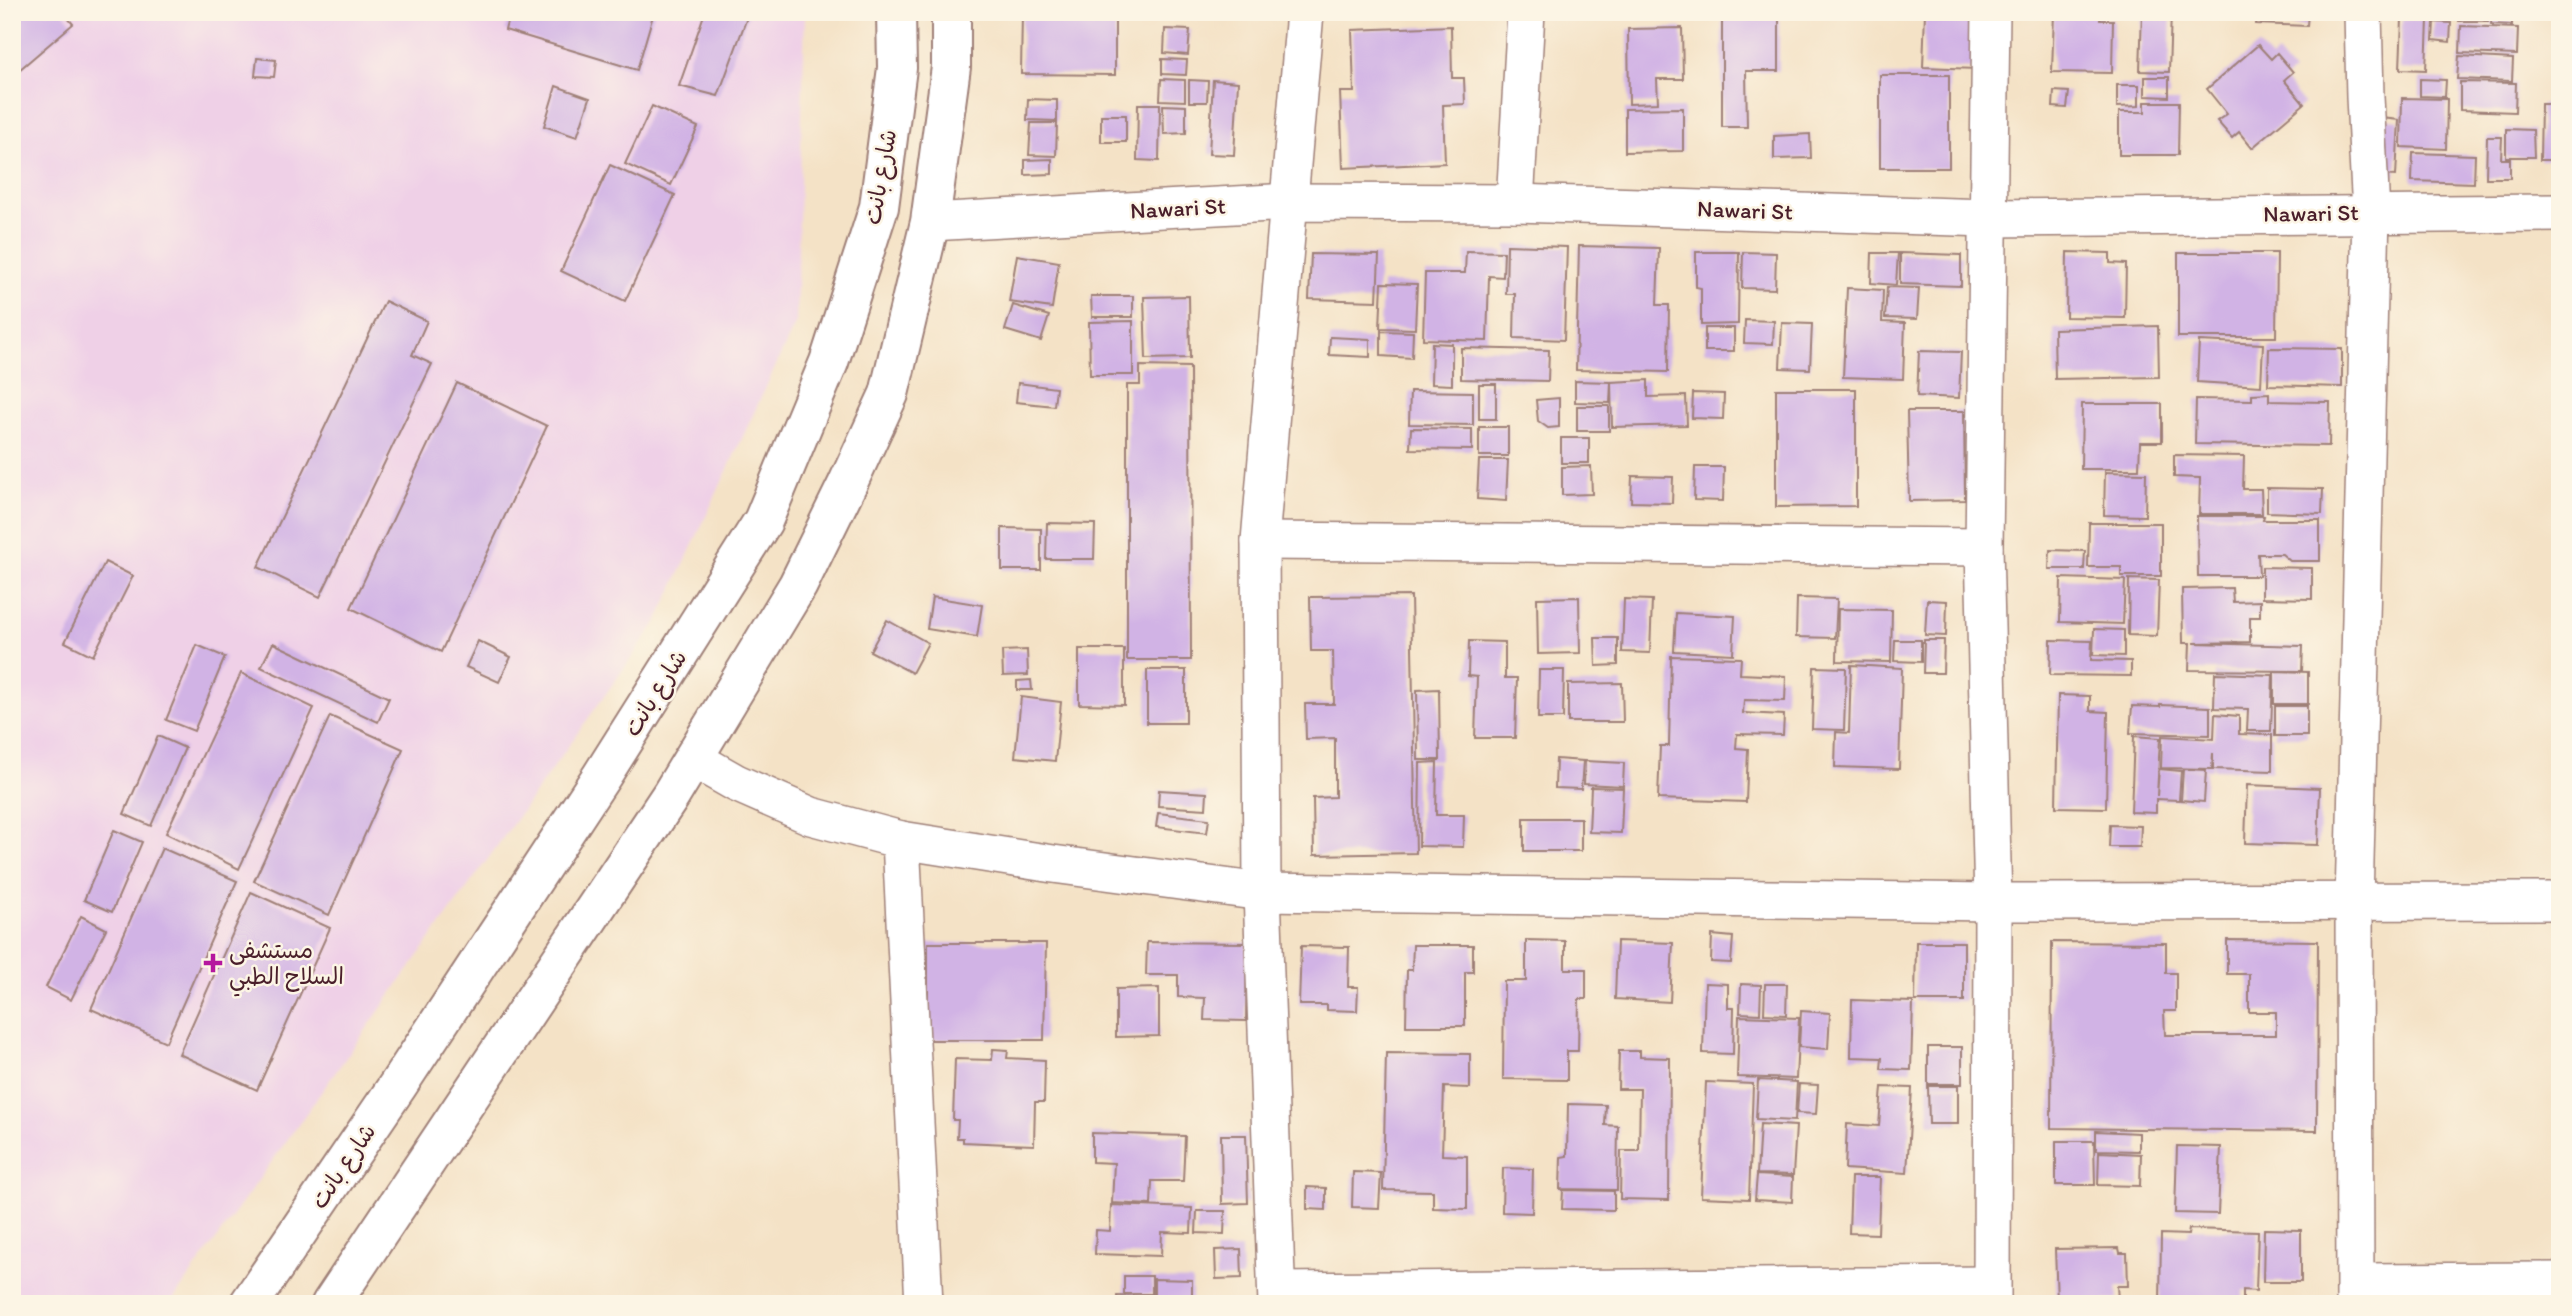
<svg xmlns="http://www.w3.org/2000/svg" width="2572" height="1316" viewBox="0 0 2572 1316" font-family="Itim,'Playpen Sans Arabic',sans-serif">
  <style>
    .built { fill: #efd0e7 }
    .building { fill: #d1b3e5 }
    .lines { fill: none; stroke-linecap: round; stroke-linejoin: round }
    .street-casing { stroke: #9f8078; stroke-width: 40 }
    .secondary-casing { stroke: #9f8078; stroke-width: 42 }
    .street { stroke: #fff; stroke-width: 37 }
    .secondary { stroke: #fff; stroke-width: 38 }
    .poi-dot { fill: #b5179e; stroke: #fcf5e5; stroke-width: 2.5 }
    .labels { text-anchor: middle; stroke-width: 5; stroke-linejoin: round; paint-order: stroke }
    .street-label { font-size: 23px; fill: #4a1f2b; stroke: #fcf5e5 }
    .poi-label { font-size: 23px; fill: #4a1f2b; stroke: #fcf5e5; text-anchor: start }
  </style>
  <rect width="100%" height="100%" fill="#fcf5e5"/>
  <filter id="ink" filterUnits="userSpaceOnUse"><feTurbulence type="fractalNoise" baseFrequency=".0143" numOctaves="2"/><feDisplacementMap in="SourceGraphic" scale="14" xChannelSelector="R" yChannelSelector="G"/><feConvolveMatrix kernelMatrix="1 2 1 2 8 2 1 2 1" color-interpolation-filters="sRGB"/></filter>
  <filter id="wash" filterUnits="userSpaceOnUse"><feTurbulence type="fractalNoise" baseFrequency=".00686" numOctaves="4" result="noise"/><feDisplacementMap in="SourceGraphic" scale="28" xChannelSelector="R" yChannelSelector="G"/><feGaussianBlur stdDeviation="1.57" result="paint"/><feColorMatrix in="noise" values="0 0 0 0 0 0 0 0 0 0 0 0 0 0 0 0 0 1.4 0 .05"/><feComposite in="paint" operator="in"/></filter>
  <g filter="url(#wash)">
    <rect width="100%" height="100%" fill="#f4e2c6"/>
    <!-- built -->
    <path class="built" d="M12 12H805L796 322 657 622 170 1304H12Z"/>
    <g id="blocks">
      <!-- building -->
      <g class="building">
        <path d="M12 12H63L73 24 12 76Z"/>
        <path d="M510 12H654L637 70 505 30Z"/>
        <path d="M705 12H749L718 96 679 86Z"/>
        <path d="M1022 12H1115V75L1021 74Z"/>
        <path d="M1722 12H1779V71H1746L1747 127H1722Z"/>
        <path d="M1925 12H1979L1977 69 1923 67Z"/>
        <path d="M2054 12H2101L2100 20H2113L2112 73 2052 72Z"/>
        <path d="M2142 12H2171L2169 72 2140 71Z"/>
        <path d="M2257 12H2308L2307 26 2256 24Z"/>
        <rect x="2459" y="12" width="29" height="9"/>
        <path d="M2492 12H2533V18L2512 16V25L2491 24Z"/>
        <path d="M2402 19 2428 20 2426 70 2400 69Z"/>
        <path d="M2434 22 2451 23 2450 42 2433 40Z"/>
        <path d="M1451 26 1452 78H1464L1465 104 1443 105 1445 163 1343 168 1340 92H1354L1352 30Z"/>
        <path d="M2461 26 2518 28 2517 55 2460 53Z"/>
        <path d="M1682 28 1683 79H1657L1658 103 1629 104 1628 29Z"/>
        <path d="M1165 29 1190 30 1188 55 1164 53Z"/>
        <path d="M2258 45 2271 59 2277 53 2293 72 2284 80 2304 104 2252 148 2239 132 2232 138 2217 121 2227 114 2207 89Z"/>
        <path d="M2459 56 2513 59 2512 81 2457 79Z"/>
        <path d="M257 58 276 60 274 77 255 76Z"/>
        <path d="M1162 59 1187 60 1186 75 1162 74Z"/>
        <rect x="1880" y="75" width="69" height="93"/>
        <path d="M2145 77H2169V97L2145 96Z"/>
        <path d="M1161 79 1185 80V101L1160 100Z"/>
        <path d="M2420 79 2446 80 2445 97 2420 96Z"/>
        <path d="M1189 80 1208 81 1207 102H1189Z"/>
        <path d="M1213 80 1238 82 1234 155 1209 154Z"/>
        <path d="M2460 82 2516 83 2515 112 2460 110Z"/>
        <path d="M2117 85H2139V106L2117 107Z"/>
        <path d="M556 86 590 98 577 137 544 126Z"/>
        <path d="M2054 91 2069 92 2067 108 2053 107Z"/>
        <path d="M2402 98 2447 99 2446 149 2401 147Z"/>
        <path d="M1028 99 1057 100V121L1027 120Z"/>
        <path d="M2145 102H2179L2178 155H2119V112H2145Z"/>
        <path d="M1138 104H1160L1159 161 1137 160Z"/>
        <path d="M2541 104H2560V160H2540Z"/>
        <path d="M1163 105 1186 106V133L1164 134Z"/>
        <path d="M652 106 698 127 671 185 625 164Z"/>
        <path d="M1683 108V151L1625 152V109Z"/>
        <rect x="1101" y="115" width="25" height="27"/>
        <path d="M2381 118 2399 120 2396 176 2378 175Z"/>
        <path d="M1031 123H1057L1056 156 1029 155Z"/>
        <path d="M2506 129 2533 130 2534 157H2506Z"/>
        <path d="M1810 134 1811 158 1774 159V136Z"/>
        <path d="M2487 137H2502L2501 159H2510V178H2486Z"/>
        <path d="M2413 153 2475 155 2474 183 2412 181Z"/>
        <path d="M1052 159V174L1025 175V160Z"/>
        <path d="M610 165 675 195 625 301 561 271Z"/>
        <path d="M1507 245 1567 247 1564 340 1514 338 1515 294H1506Z"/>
        <path d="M1579 246 1659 248 1657 305H1669L1668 372 1576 370Z"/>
        <path d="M1466 251 1504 252 1503 277 1489 276 1487 341 1423 339 1425 273H1465Z"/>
        <path d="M1696 252H1739L1738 324 1701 325V288L1696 287Z"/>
        <path d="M1743 252 1776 253 1775 289 1742 288Z"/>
        <path d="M2067 252 2110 253V263L2126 264 2125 318 2066 317Z"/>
        <path d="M1872 253H1898L1896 285 1871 283Z"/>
        <path d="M1900 253 1961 255V286L1900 284Z"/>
        <path d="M2178 253H2277L2276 337H2178Z"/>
        <path d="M1311 254 1379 255 1377 301 1309 299Z"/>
        <path d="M1017 255 1059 262 1052 308 1009 302Z"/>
        <path d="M1382 283 1417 284 1415 329 1380 328Z"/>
        <path d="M1887 287 1919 288 1917 319 1885 318Z"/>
        <path d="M1847 288 1883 290 1882 322 1905 323 1903 379 1843 377Z"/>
        <path d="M1091 296H1133V317H1092Z"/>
        <path d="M1189 296 1190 358 1146 359 1144 297Z"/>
        <path d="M385 301 427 321 412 355 432 364 320 597 258 567Z"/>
        <path d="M1013 305 1049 316 1041 341 1005 330Z"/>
        <path d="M1745 320 1774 321 1773 344 1744 343Z"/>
        <path d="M1133 321V375H1090L1089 322Z"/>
        <path d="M1782 323 1812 324 1810 369 1780 368Z"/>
        <path d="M2158 326 2159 377 2055 379 2054 329Z"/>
        <rect x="1705" y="328" width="29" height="23"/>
        <path d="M1381 331 1413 332 1412 358 1381 356Z"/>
        <path d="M1330 337 1370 339V357L1329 355Z"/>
        <path d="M2199 341 2263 344 2261 386 2197 382Z"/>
        <path d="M1432 343 1452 344V385L1431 384Z"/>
        <path d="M1461 348 1549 350 1548 381 1461 379Z"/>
        <path d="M2269 348 2342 349V387L2268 385Z"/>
        <path d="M1919 351 1961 352 1959 398 1917 396Z"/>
        <path d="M1140 366 1190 367 1191 660H1127V385H1140Z"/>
        <path d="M1648 380V397L1686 396 1687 425 1612 427 1611 382Z"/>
        <path d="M1575 381 1611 382 1610 403 1575 402Z"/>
        <path d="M457 383 547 426 441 652 351 608Z"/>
        <path d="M1018 383 1056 388 1054 406 1016 402Z"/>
        <rect x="1479" y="384" width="17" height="35"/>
        <path d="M1776 389H1856V506L1776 507Z"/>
        <path d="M1410 391 1473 392V425L1409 424Z"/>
        <path d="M1693 393 1724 394 1723 419 1692 418Z"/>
        <path d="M2269 393V401L2330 402 2329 446 2195 444 2196 399 2252 400V394Z"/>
        <path d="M1559 398V427L1548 428 1538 421 1536 400Z"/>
        <path d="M2082 404H2162V442H2140L2139 469H2081Z"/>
        <rect x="1577" y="406" width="32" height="25"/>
        <path d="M1907 411H1964L1965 500 1909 501Z"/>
        <rect x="1479" y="427" width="29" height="29"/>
        <path d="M1411 428 1472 429V450L1410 449Z"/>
        <rect x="1561" y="438" width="28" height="25"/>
        <path d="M2174 455 2244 456 2243 489H2261L2262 514H2199L2200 478 2174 477Z"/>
        <path d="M1479 460H1508L1506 501 1477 499Z"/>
        <path d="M1591 466 1592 494 1562 495V467Z"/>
        <path d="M1695 467H1724L1723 501 1694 500Z"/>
        <path d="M2105 472 2146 473 2145 516 2104 515Z"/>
        <path d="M1632 476 1673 477 1672 503 1631 502Z"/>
        <path d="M2267 488 2323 489 2322 514 2267 512Z"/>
        <path d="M2197 516H2264L2263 520H2320V561H2290L2282 554H2258L2259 576H2198Z"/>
        <path d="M1047 523 1095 524 1094 559H1046Z"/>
        <path d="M2089 523H2161V576H2121V567H2088Z"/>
        <path d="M1002 528 1041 529V570H1002Z"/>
        <path d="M2050 550 2085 551 2084 569H2049Z"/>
        <path d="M105 562 133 576 93 656 65 642Z"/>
        <path d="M2262 567 2312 568V599L2262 598Z"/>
        <path d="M2061 578 2125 580 2123 624 2060 622Z"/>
        <path d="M2129 579 2159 580 2157 636 2128 635Z"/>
        <path d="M2232 588 2233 602 2260 601V617H2250V642L2194 643 2303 646 2302 671 2189 670 2190 643H2183L2182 589Z"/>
        <path d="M1411 596 1416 853 1314 855 1313 798 1335 797V738L1306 739 1305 704H1334L1333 651H1311L1310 597Z"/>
        <path d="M932 597 982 605 977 637 927 629Z"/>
        <path d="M1579 597 1580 653 1538 654 1537 598Z"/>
        <path d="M1797 598 1837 599 1835 638 1796 637Z"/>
        <path d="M1624 599 1652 600 1650 653 1622 652Z"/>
        <path d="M1927 600 1947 601 1946 636 1925 635Z"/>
        <path d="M1838 609 1892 610 1891 662 1837 661Z"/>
        <path d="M1676 613 1735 616 1733 654 1674 651Z"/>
        <path d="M887 620 928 643 912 673 870 651Z"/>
        <path d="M2094 629 2124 630V656L2093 655Z"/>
        <path d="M1595 638H1618V665L1596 666Z"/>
        <path d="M1895 640H1921V662L1894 661Z"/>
        <path d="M1924 640H1944L1943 673H1923Z"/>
        <path d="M2051 640 2092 641 2091 660 2131 661V676L2050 675Z"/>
        <path d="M478 641 511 657 499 682 466 667Z"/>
        <path d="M1469 641 1505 642V678H1517L1515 738H1475L1477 677 1468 676Z"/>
        <path d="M273 643 389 698 378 722 261 667Z"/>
        <path d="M197 645 225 657 194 731 166 720Z"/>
        <path d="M1079 649H1124V705L1079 704Z"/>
        <path d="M1027 650 1028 675 1003 676 1002 651Z"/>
        <path d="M1671 656 1741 658 1740 674 1786 676 1785 701 1744 700 1743 713 1784 715 1783 735 1737 734 1736 748 1748 749 1746 802 1658 799 1660 746H1669Z"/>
        <path d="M1851 665 1902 668 1899 769 1835 767 1836 732 1849 733Z"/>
        <path d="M1814 667 1846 668 1844 730 1812 729Z"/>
        <rect x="1147" y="670" width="39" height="53"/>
        <path d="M1539 670H1564L1563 718H1538Z"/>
        <path d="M2274 671 2308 672V704H2274Z"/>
        <path d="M241 673 314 708 239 869 166 833Z"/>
        <path d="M2215 673 2273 675 2271 731H2247L2248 709 2214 708Z"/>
        <path d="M1031 680 1032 690H1017V681Z"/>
        <path d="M1622 683 1623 722H1568V684Z"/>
        <path d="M1439 689 1440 760H1418L1417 690Z"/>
        <path d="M2058 695 2090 696V711L2108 712 2106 808 2056 807Z"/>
        <path d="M1021 697 1061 702 1055 761 1015 757Z"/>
        <path d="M2160 705 2210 707V735L2130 733 2132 706 2160 707Z"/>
        <rect x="2275" y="706" width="32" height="30"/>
        <path d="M2215 714 2239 716V734L2272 735V771L2213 769V753L2212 769 2161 768 2162 736 2214 739Z"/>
        <path d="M330 716 403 749 329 915 254 881Z"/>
        <path d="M158 736 185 748 151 826 124 814Z"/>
        <path d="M2134 736 2160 738 2157 796 2159 769 2181 771 2179 800 2156 799V813L2131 812Z"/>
        <path d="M1556 759 1583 761 1581 789 1555 788Z"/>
        <path d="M1585 761 1624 763 1623 786 1584 784Z"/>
        <path d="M1437 762 1436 815H1464L1463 847 1419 846 1420 763Z"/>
        <path d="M2183 769 2206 770 2204 802 2181 800Z"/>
        <path d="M2247 785 2320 788 2318 845 2245 843Z"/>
        <path d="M1591 787 1623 788 1621 833 1589 832Z"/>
        <path d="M1159 790 1207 793 1206 809 1158 806Z"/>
        <path d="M1158 813 1209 819 1207 833 1156 827Z"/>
        <rect x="1524" y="818" width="57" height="33"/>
        <path d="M2110 825 2141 826 2140 847H2109Z"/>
        <path d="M114 830 142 842 112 912 84 900Z"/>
        <path d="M162 848 237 881 166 1042 91 1009Z"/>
        <path d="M251 892 330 928 257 1090 179 1054Z"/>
        <path d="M81 916 106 929 71 1000 46 987Z"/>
        <path d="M1712 935 1733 937 1731 963 1711 962Z"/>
        <path d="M1526 940 1565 941V969H1586V999H1579L1578 1051H1567V1080L1503 1079 1504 981H1526Z"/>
        <path d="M2227 940 2318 941 2317 1131 2051 1128 2052 942 2166 943V973H2176V1011H2164L2165 1035H2276V1012H2249V974H2227Z"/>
        <path d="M1617 941 1673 943 1670 1002 1615 999Z"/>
        <path d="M1147 942 1247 943 1246 1021 1204 1020 1205 998 1178 997V975H1146Z"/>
        <path d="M1916 942H1964V1001H1915Z"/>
        <path d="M928 943H1046L1044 1040H920L928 1023Z"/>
        <path d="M1413 945H1473V972H1465V1026H1406L1407 970H1412Z"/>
        <path d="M1301 946 1349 947 1348 987H1358L1357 1011 1327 1010V1005H1299Z"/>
        <path d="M1705 983 1728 984V1008H1734L1733 1054 1703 1053Z"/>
        <path d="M1741 984 1761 985 1760 1014 1740 1013Z"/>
        <path d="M1765 984H1787L1786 1015 1764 1014Z"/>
        <path d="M1159 988V1036L1116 1037V989Z"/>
        <path d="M1852 1000 1913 1002 1911 1070 1881 1069 1882 1058 1851 1057Z"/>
        <path d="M1801 1011 1830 1013 1828 1049 1799 1047Z"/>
        <path d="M1739 1016 1799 1018 1796 1079 1737 1077Z"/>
        <rect x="1928" y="1047" width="34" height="37"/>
        <path d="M993 1049 1008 1050 1007 1058 1045 1060 1044 1102H1035L1034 1145 963 1142V1138H957L958 1120H953L955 1059 992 1060Z"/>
        <path d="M1619 1051H1640V1057L1670 1058 1669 1200 1620 1199 1621 1151H1639L1640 1089H1618Z"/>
        <path d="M1386 1053 1470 1054V1088L1444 1087 1442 1155 1467 1156V1209L1433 1208V1191L1383 1190Z"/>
        <path d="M1758 1080 1797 1082 1795 1121 1756 1119Z"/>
        <path d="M1706 1082 1753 1084 1749 1199 1701 1197Z"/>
        <path d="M1799 1084 1818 1085 1816 1114 1797 1113Z"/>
        <path d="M1928 1086H1958V1124H1929Z"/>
        <path d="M1882 1087 1912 1088 1907 1173 1845 1169 1847 1124 1879 1126Z"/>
        <path d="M1568 1104 1606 1105 1605 1125 1618 1126 1617 1190 1560 1189 1561 1157 1567 1156Z"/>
        <path d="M1760 1124 1796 1126 1793 1175 1757 1174Z"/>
        <path d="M2096 1131 2139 1133V1151L2096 1150Z"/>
        <path d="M1092 1133 1185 1136 1183 1181H1152L1151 1205 1112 1203 1114 1163 1092 1162Z"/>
        <path d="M1221 1135H1246L1248 1203 1222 1204Z"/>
        <path d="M2056 1141H2094L2095 1185H2056Z"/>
        <path d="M2177 1146 2221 1147 2218 1214 2175 1213Z"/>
        <path d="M2099 1152 2141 1154 2140 1186 2098 1185Z"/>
        <path d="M1503 1168 1533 1169 1532 1213 1502 1212Z"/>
        <path d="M1353 1172 1381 1173 1379 1208 1352 1207Z"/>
        <path d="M1757 1175 1793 1177 1792 1202 1755 1200Z"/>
        <path d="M1851 1177H1880L1878 1234 1849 1233Z"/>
        <path d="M1307 1187 1326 1188V1210L1307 1209Z"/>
        <path d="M1563 1190 1614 1191V1210L1562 1209Z"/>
        <path d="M1111 1205 1192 1208 1191 1233 1162 1232 1161 1256 1095 1254 1096 1230 1110 1231Z"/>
        <path d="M1197 1211H1225L1224 1234 1196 1233Z"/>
        <path d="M2189 1229 2258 1231 2256 1291 2243 1290V1304H2160L2161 1234 2188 1235Z"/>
        <path d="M2264 1229 2301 1230V1282H2263Z"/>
        <path d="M2119 1248 2120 1253H2127L2128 1286H2117L2118 1300 2057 1301 2055 1249Z"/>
        <path d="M1241 1249 1242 1278 1216 1279 1215 1250Z"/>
        <rect x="1124" y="1276" width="28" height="18"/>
        <path d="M1154 1279 1192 1280V1304H1154Z"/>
        <path d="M1117 1296 1146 1297V1304H1117Z"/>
      </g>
    </g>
  </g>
  <g filter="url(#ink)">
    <use href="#blocks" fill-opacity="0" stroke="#9f8078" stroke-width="2"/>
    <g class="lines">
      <!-- street casing -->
      <g class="street-casing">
        <g id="street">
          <path d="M1991 12 1984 547 1993 902 1992 1304"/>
          <path d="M1515 203 1526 12"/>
          <path d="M930 222 1288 202 1515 203 1988 218 2560 213"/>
          <path d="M1260 541 1984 547"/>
          <path d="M694 759 736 783 811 816 901 840 1053 864 1262 892 1993 902 2560 901"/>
          <path d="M901 840 924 1304"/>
          <path d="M2356 1282 2560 1281"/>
          <path d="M1277 1291 1991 1285"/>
          <path d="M1277 1304 1262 892 1260 541 1305 12"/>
          <path d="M2355 1304 2354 902 2371 213 2365 97 2363 12"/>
        </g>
      </g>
      <!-- secondary casing -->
      <g class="secondary-casing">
        <g id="secondary">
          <path d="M249 1304 398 1085 601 777 763 521 829 362 879 207 897 68 896 12"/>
          <path d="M331 1304 671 795 798 585 847 485 889 394 930 222 951 67V12"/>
        </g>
      </g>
      <!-- street -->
      <use href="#street" class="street"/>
      <!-- secondary -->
      <use href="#secondary" class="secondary"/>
    </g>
  </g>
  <!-- markers -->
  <path class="poi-dot" d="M209.5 952.5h7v7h7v7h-7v7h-7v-7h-7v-7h7z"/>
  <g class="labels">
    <!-- street labels -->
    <g class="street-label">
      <text transform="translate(880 177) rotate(-80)" y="8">شارع بانت</text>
      <text transform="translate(1178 208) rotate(-3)" y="8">Nawari St</text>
      <text transform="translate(1745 210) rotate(2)" y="8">Nawari St</text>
      <text transform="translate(2311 213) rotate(-1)" y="8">Nawari St</text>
      <text transform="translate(655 693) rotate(-58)" y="8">شارع بانت</text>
      <text transform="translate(343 1166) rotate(-56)" y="8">شارع بانت</text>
    </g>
    <!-- poi labels -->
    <g class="poi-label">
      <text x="229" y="958">مستشفى<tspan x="229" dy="26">السلاح الطبي</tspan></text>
    </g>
  </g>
  <!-- margin -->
  <rect width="2572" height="1316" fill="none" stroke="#fcf5e5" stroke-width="42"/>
</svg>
